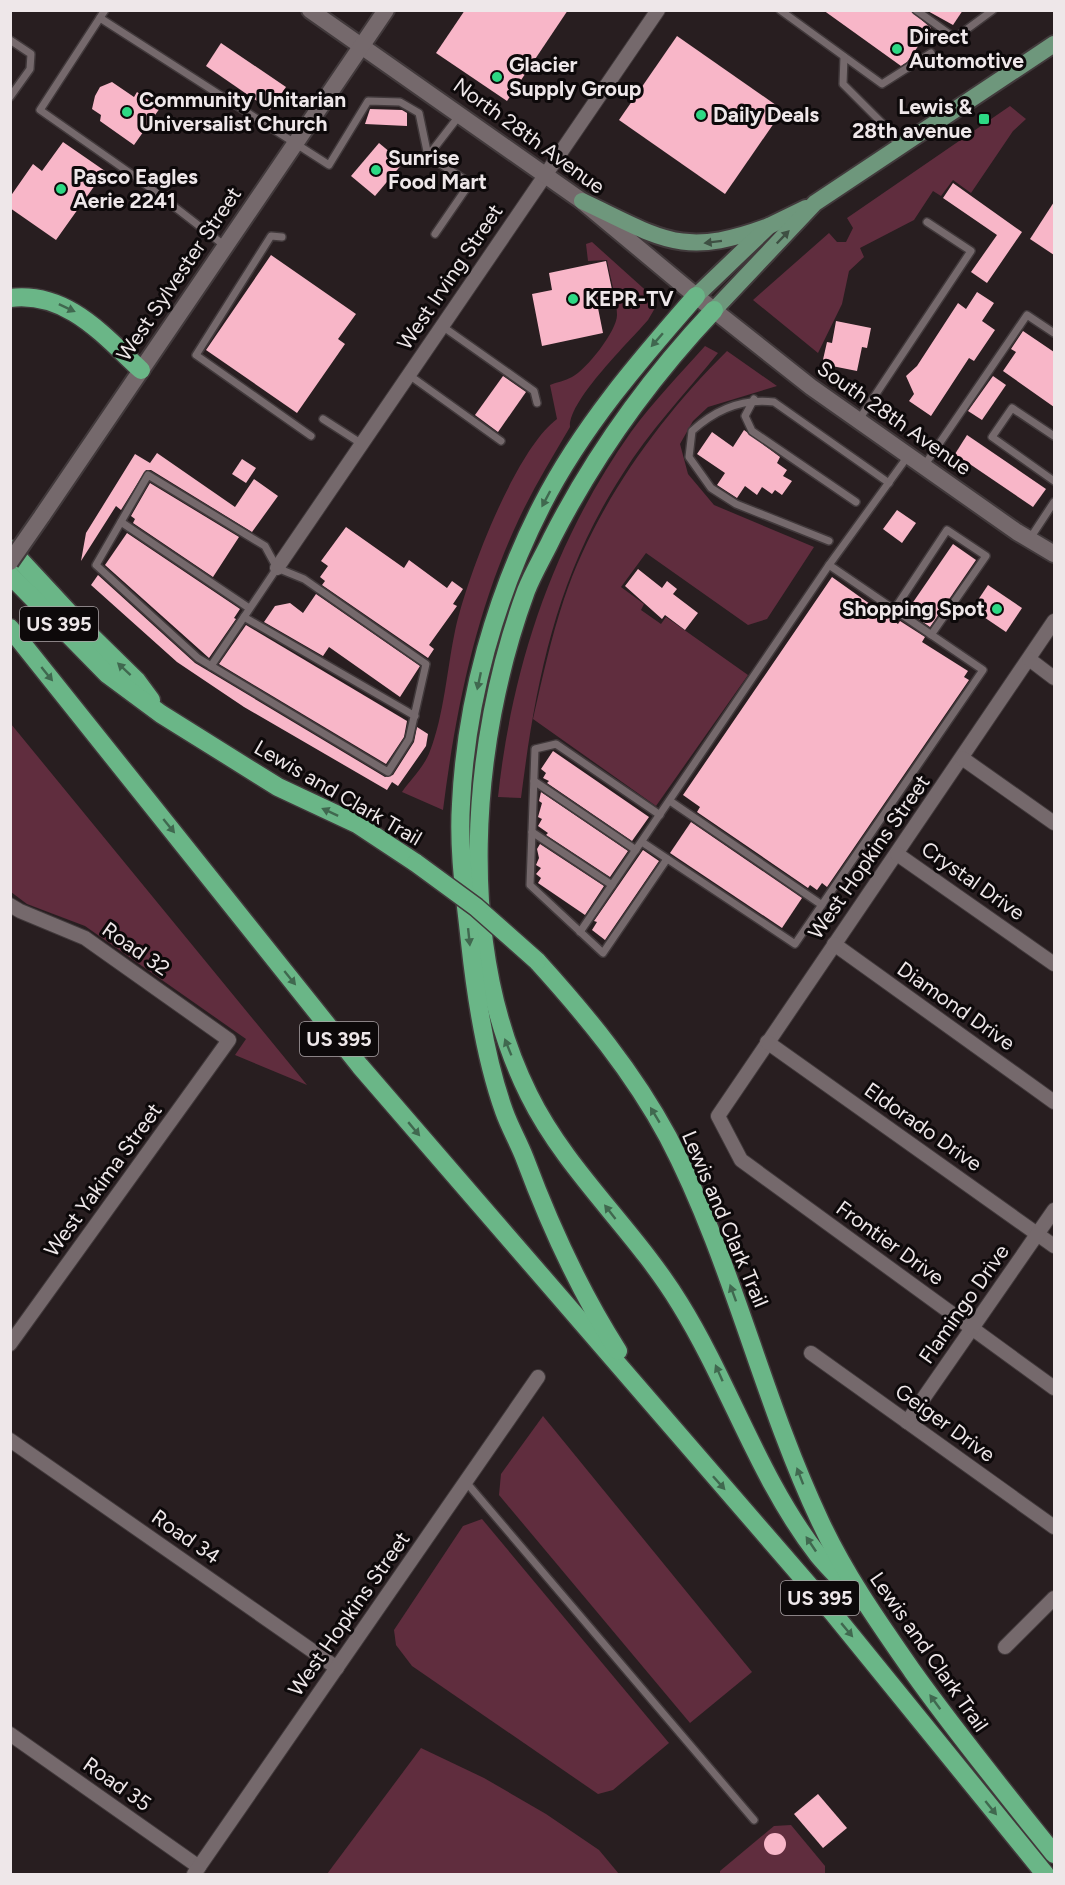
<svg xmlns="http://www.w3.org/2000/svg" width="1065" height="1885" viewBox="0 0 1065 1885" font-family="Figtree,sans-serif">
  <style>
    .green { fill: #602d3e }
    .building { fill: #f8b6c8 }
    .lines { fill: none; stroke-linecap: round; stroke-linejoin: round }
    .service-casing { stroke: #41393b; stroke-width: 10 }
    .minor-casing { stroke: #41393b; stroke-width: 16 }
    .tertiary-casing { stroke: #41393b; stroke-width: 20 }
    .secondary-casing { stroke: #41393b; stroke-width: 20 }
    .primary-casing { stroke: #41393b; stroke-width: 20 }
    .motorway-casing { stroke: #41393b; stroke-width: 21 }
    .service { stroke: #75696c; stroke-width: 7 }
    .minor { stroke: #75696c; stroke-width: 14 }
    .tertiary { stroke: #75696c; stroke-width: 16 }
    .secondary { stroke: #75696c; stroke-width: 16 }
    .primary { stroke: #6e977c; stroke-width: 16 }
    .motorway { stroke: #6ab687; stroke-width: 18 }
    .tertiary-bridge-casing { stroke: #41393b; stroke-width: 20; stroke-linecap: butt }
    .motorway-bridge-casing { stroke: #41393b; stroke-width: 21; stroke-linecap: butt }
    .tertiary-bridge { stroke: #75696c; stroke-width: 16 }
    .motorway-bridge { stroke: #6ab687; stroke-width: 18 }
    .oneway { fill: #3e5043 }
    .oneway2 { fill: #40684f }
    .poi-dot { fill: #2dd884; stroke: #0d090a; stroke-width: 2 }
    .labels { text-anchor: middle; stroke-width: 6; stroke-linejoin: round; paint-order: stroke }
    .shield { fill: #0d090a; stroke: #aaa4a6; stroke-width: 1.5 }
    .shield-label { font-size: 20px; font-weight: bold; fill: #eee7e9 }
    .poi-label { font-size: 21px; font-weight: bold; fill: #eee7e9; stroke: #0d090a; text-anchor: start }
    .street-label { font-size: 21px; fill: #eee7e9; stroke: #0d090a }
  </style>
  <rect width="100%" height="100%" fill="#281e20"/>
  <!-- green -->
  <g class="green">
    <path d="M1010 106 1026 119 1013 131 971 193 953 180 941 196 933 191 914 220 860 248 864 257 849 271 842 304 818 353 753 300 829 233 837 242H846L853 228 847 218Z"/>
    <path d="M592 242 652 296 655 308 648 320C630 341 568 401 570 427 550 461 529 495 513 532 474 620 455 715 443 810L402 792C410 780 425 766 430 751 444 715 447 669 455 631 466 579 515 450 557 419L550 385C557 382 565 381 572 377 586 370 617 331 617 315 617 298 610 278 607 260L588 261 586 244Z"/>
    <path d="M705 346 718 353C686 393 649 431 622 475 556 577 536 680 521 798L498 797C512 665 554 541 631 432 653 402 680 374 705 346Z"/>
    <path d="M727 351 777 386 708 407 693 421 680 444 688 474 714 505 814 547 767 619 748 625 646 553 621 587 644 604 641 610 661 624 666 617 748 675 656 806 533 719C542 679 551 638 564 599 595 507 658 419 727 351Z"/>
    <path d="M11 724 307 1085 235 1055 246 1039 85 926 27 904 11 892Z"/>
    <path d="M543 1416 752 1672 690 1723 499 1495 501 1474Z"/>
    <path d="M482 1519 669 1743 613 1790 598 1794 412 1666 396 1645 394 1630 463 1526Z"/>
    <path d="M421 1748 484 1778 546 1814 599 1850 619 1874H327Z"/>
    <path d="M791 1825 825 1866V1874H720V1871L774 1826Z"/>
  </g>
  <!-- building -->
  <g class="building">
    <path d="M465 10H568L507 101 436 53Z"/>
    <path d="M823 10H910L931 28 907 62 901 66Z"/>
    <path d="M926 10H963L953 25Z"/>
    <path d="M677 36 783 110 725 194 619 120Z"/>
    <path d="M221 43 286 87 270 110 206 66Z"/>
    <path d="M112 82 134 97 137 92 160 108 134 145 100 121 101 115 92 109 95 96 100 87Z"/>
    <path d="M370 109 402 110 407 113V126L365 124Z"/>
    <path d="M63 142 105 171 56 240 10 208V197L33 164 42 171Z"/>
    <path d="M379 143 403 163 375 196 351 176Z"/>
    <path d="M953 183 1022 232 987 283 971 272 997 235 943 198Z"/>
    <path d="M1054 202V255L1030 239Z"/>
    <path d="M271 255 356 314 338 339 345 344 297 413 206 350Z"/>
    <path d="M606 261 615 304 598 308 603 333 542 346 532 294 552 290 549 273Z"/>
    <path d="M977 292 994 303 982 321 995 330 974 361 969 358 931 416 909 401 914 394 906 376 917 366 958 303 966 309Z"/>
    <path d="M836 321 871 328 867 348 862 347 857 371 822 364 827 342 832 343Z"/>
    <path d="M1023 331 1054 352V407L1003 371 1016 352 1011 349Z"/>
    <path d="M503 376 526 392 498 432 475 415Z"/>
    <path d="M993 376 1006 385 982 420 968 411Z"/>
    <path d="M744 430 780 457 777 463 787 470 783 476 792 481 782 495 775 490 772 494 762 487 757 495 745 486 737 498 717 485 725 473 697 454 712 432 733 447Z"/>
    <path d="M967 435 1046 489 1033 507 955 454Z"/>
    <path d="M157 453 235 507 254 479 278 496 252 532 151 470H146L121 510 116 506 81 561 86 533 135 454 150 463Z"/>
    <path d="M242 459 256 468 246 483 232 474Z"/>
    <path d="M150 483 239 537 213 577 133 523 135 519 131 516Z"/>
    <path d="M897 510 916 523 902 543 883 529Z"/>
    <path d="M346 527 404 568 409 560 447 588 452 581 463 589 453 604 457 606 429 645 434 649 428 658 322 585 325 581 320 577 328 566 321 561Z"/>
    <path d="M127 533 240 609 234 618 236 619 209 658 105 565Z"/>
    <path d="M953 544 976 560 930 627 907 611Z"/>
    <path d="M638 569 662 588 667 581 677 589 673 594 698 613 685 630 665 615 662 619 625 586Z"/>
    <path d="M98 575 195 663 385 777 393 775 414 742 417 727 428 734 426 746 398 786 392 782 387 790 244 707 177 662 91 585Z"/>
    <path d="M832 577 898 624 900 621 925 637 922 642 968 671 964 677 969 680 827 887 822 883 817 890 810 885 808 888 697 812 700 807 683 795Z"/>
    <path d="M988 585 1022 608 1006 632 972 609Z"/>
    <path d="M316 594 420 666 400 697 329 647 323 656 264 622 275 606 290 603 303 613Z"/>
    <path d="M246 625 407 721 404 737 386 764 219 664Z"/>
    <path d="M553 751 649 817 632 841 547 783 549 781 543 778 546 773 541 769Z"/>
    <path d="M541 792 628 851 610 877 546 835 548 833 538 826 542 819 538 817 542 803 539 801Z"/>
    <path d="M691 822 802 898 782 928 670 853Z"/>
    <path d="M540 844 604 886 585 915 538 883 541 878 536 874 541 868 536 865 539 858 537 849Z"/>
    <path d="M643 850 659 861 605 940 592 930 597 922 594 921Z"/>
    <path d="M818 1794 847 1828 823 1848 794 1814Z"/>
    <circle cx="775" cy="1844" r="11"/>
  </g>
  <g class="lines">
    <!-- service casing -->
    <g class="service-casing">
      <g id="service">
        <path d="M105 10 40 110 140 180 225 246"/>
        <path d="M780 10 882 84 931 53"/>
        <path d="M916 10 955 38 993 10"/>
        <path d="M100 18 329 165 368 101 400 102 419 113 428 156 459 116"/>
        <path d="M10 40 31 54 30 69 10 97"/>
        <path d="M844 57 843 84 882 123 899 146"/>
        <path d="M428 156 470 183 435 234"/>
        <path d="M282 237 271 236 196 355 311 436"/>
        <path d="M442 326 534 391 537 403"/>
        <path d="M409 375 501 441"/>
        <path d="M754 399 745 416 752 431 856 502"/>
        <path d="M323 419 362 444"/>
        <path d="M858 421 971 251 927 222"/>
        <path d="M1054 436 1012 408 992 437 1054 481"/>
        <path d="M924 466 1027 315 1054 333"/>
        <path d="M148 475 265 546 277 568 304 579 426 664 409 739 388 772 198 658 96 565Z"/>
        <path d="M121 522 249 608"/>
        <path d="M1029 540 1054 502"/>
        <path d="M829 541 736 504 711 488 689 457 692 431C715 410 742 398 774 402L889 483"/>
        <path d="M894 610 947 530 986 556 931 635"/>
        <path d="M244 617 415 716"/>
        <path d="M211 666 277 568"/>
        <path d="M534 781 636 850"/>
        <path d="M670 801 822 905"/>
        <path d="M660 815 556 744 535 749 530 885 603 953 667 859"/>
        <path d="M532 832 612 885"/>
        <path d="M642 842 795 944 983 670 829 565"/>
        <path d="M580 932 829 565 908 456"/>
        <path d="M466 1482 754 1820"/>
      </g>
    </g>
    <!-- minor casing -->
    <g class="minor-casing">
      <g id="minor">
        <path d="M277 568 658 10"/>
        <path d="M1054 621 718 1116 741 1160 1054 1388"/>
        <path d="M1029 659 1054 678"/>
        <path d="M962 758 1054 823"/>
        <path d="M897 854 1054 964"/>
        <path d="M10 905 20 911 85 938 229 1040 10 1344"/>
        <path d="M834 944 1054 1102"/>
        <path d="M767 1042 1054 1246"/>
        <path d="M811 1353 1054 1527"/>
        <path d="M907 1422 1054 1210"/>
        <path d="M10 1440 337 1668"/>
        <path d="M1005 1647 1054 1598"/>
        <path d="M10 1734 199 1867"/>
        <path d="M194 1874 538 1377"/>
      </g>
    </g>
    <!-- tertiary casing -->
    <g class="tertiary-casing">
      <g id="tertiary">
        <path d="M310 10 582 201 696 296"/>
        <path d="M42 516 386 10"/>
      </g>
    </g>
    <!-- secondary casing -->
    <g class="secondary-casing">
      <path id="secondary" d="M696 296 811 387 1017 532 1054 554"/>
    </g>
    <!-- primary casing -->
    <g class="primary-casing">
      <g id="primary">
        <path d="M582 201C661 238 681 259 769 226"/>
        <path d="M696 296 769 226 806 208"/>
        <path d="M714 310 815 203 1054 44"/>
      </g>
    </g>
    <!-- motorway casing -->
    <g class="motorway-casing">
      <g id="motorway">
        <path d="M10 298C67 291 103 335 141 370"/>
        <path d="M714 310C650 378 595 454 552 538 544 555 533 573 526 591 470 743 455 946 529 1095 567 1172 635 1230 680 1304 730 1385 759 1479 818 1555 832 1572 849 1588 865 1603"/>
        <path d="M10 549 87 632 137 681 151 700"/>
        <path d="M10 575 107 674 161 714 278 787 357 824 416 863"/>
        <path d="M10 628 360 1066 833 1613 1045 1874"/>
        <path d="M537 961C586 1015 633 1072 668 1137 732 1259 761 1396 820 1521 845 1575 879 1623 913 1672 958 1735 1006 1794 1054 1854"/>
        <path d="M618 1351C579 1290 550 1226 525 1159 519 1143 510 1128 504 1111 485 1058 476 998 470 942 465 896 458 850 461 804 466 700 495 597 542 505 582 427 639 361 696 296"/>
      </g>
    </g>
    <!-- service -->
    <use href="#service" class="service"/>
    <!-- minor -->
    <use href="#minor" class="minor"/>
    <!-- tertiary -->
    <use href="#tertiary" class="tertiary"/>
    <!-- secondary -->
    <use href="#secondary" class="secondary"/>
    <!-- primary -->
    <use href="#primary" class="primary"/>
    <!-- motorway -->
    <use href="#motorway" class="motorway"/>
    <!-- tertiary-bridge casing -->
    <g class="tertiary-bridge-casing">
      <path id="tertiary-bridge" d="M10 562 42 516"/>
    </g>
    <!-- motorway-bridge casing -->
    <g class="motorway-bridge-casing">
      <path id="motorway-bridge" d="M416 863 476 907 537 961"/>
    </g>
    <!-- tertiary-bridge -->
    <use href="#tertiary-bridge" class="tertiary-bridge"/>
    <!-- motorway-bridge -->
    <use href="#motorway-bridge" class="motorway-bridge"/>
  </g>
  <!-- one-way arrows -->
  <defs><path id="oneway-solid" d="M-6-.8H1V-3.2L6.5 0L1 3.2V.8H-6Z" transform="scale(1.5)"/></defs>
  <g class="oneway">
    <use href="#oneway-solid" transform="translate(783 237) rotate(-46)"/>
    <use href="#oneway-solid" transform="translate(713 242) rotate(173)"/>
  </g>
  <g class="oneway2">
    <use href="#oneway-solid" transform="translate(67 308) rotate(25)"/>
    <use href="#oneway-solid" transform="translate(657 340) rotate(131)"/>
    <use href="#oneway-solid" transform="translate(546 499) rotate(118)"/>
    <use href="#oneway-solid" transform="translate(124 669) rotate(-137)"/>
    <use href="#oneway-solid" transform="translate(47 674) rotate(51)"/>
    <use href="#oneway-solid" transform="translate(479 681) rotate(102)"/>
    <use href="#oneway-solid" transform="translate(330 812) rotate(-155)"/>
    <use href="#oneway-solid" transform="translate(169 826) rotate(51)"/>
    <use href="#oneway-solid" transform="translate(469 937) rotate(84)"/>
    <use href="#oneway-solid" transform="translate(290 978) rotate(51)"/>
    <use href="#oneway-solid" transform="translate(508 1047) rotate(-112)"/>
    <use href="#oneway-solid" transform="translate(655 1115) rotate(-121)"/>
    <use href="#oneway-solid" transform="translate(414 1129) rotate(50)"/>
    <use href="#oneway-solid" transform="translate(610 1212) rotate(-128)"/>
    <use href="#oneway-solid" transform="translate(733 1293) rotate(-110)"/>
    <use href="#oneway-solid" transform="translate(719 1373) rotate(-114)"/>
    <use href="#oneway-solid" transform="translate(800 1476) rotate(-111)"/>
    <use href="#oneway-solid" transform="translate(719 1483) rotate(48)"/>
    <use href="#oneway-solid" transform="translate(811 1544) rotate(-124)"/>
    <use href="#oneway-solid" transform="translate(847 1630) rotate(50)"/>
    <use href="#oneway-solid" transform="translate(935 1702) rotate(-126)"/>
    <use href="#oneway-solid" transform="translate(991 1808) rotate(51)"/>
  </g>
  <!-- markers -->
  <g class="poi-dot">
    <circle cx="897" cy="49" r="6"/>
    <circle cx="497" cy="77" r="6"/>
    <circle cx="127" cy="112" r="6"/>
    <circle cx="701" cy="115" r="6"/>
    <rect x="978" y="113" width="12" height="12" rx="3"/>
    <circle cx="376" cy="170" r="6"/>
    <circle cx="61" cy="189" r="6"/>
    <circle cx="573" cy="299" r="6"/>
    <circle cx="997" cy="609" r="6"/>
  </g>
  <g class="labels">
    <!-- shield labels -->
    <g class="shield">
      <rect x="20" y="607" width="78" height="34" rx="4.5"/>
      <rect x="300" y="1022" width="78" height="34" rx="4.5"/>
      <rect x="781" y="1581" width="78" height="34" rx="4.5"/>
    </g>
    <g class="shield-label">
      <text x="59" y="631">US 395</text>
      <text x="339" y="1046">US 395</text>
      <text x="820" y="1605">US 395</text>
    </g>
    <!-- poi labels -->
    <g class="poi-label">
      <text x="909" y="44">Direct<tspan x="909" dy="24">Automotive</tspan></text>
      <text x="509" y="72">Glacier<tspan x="509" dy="24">Supply Group</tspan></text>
      <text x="139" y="107">Community Unitarian<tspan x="139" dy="24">Universalist Church</tspan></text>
      <text x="972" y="114" text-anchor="end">Lewis &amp;<tspan x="972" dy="24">28th avenue</tspan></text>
      <text x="713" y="122">Daily Deals</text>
      <text x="388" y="165">Sunrise<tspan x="388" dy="24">Food Mart</tspan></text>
      <text x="73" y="184">Pasco Eagles<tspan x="73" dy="24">Aerie 2241</tspan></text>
      <text x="585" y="306">KEPR-TV</text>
      <text x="985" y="616" text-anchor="end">Shopping Spot</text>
    </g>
    <!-- street labels -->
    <g class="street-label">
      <text transform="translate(529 136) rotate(36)" y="7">North 28th Avenue</text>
      <text transform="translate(179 274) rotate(-56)" y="7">West Sylvester Street</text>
      <text transform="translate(450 277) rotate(-56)" y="7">West Irving Street</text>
      <text transform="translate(894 418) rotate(35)" y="7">South 28th Avenue</text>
      <text transform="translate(338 793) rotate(30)" y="7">Lewis and Clark Trail</text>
      <text transform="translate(869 857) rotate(-55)" y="7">West Hopkins Street</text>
      <text transform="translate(973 881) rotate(35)" y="7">Crystal Drive</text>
      <text transform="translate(136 949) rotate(35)" y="7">Road 32</text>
      <text transform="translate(956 1006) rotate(35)" y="7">Diamond Drive</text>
      <text transform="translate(923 1127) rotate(35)" y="7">Eldorado Drive</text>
      <text transform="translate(103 1180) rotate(-54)" y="7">West Yakima Street</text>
      <text transform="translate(725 1219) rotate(67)" y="7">Lewis and Clark Trail</text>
      <text transform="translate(890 1243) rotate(36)" y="7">Frontier Drive</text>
      <text transform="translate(964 1304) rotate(-55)" y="7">Flamingo Drive</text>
      <text transform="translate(945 1423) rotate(36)" y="7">Geiger Drive</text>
      <text transform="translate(186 1537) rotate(35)" y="7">Road 34</text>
      <text transform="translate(349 1614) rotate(-55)" y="7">West Hopkins Street</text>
      <text transform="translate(929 1652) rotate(55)" y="7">Lewis and Clark Trail</text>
      <text transform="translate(117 1784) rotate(35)" y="7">Road 35</text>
    </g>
  </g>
  <!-- border -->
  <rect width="1065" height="1885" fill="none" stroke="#eee7e9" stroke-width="24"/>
</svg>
